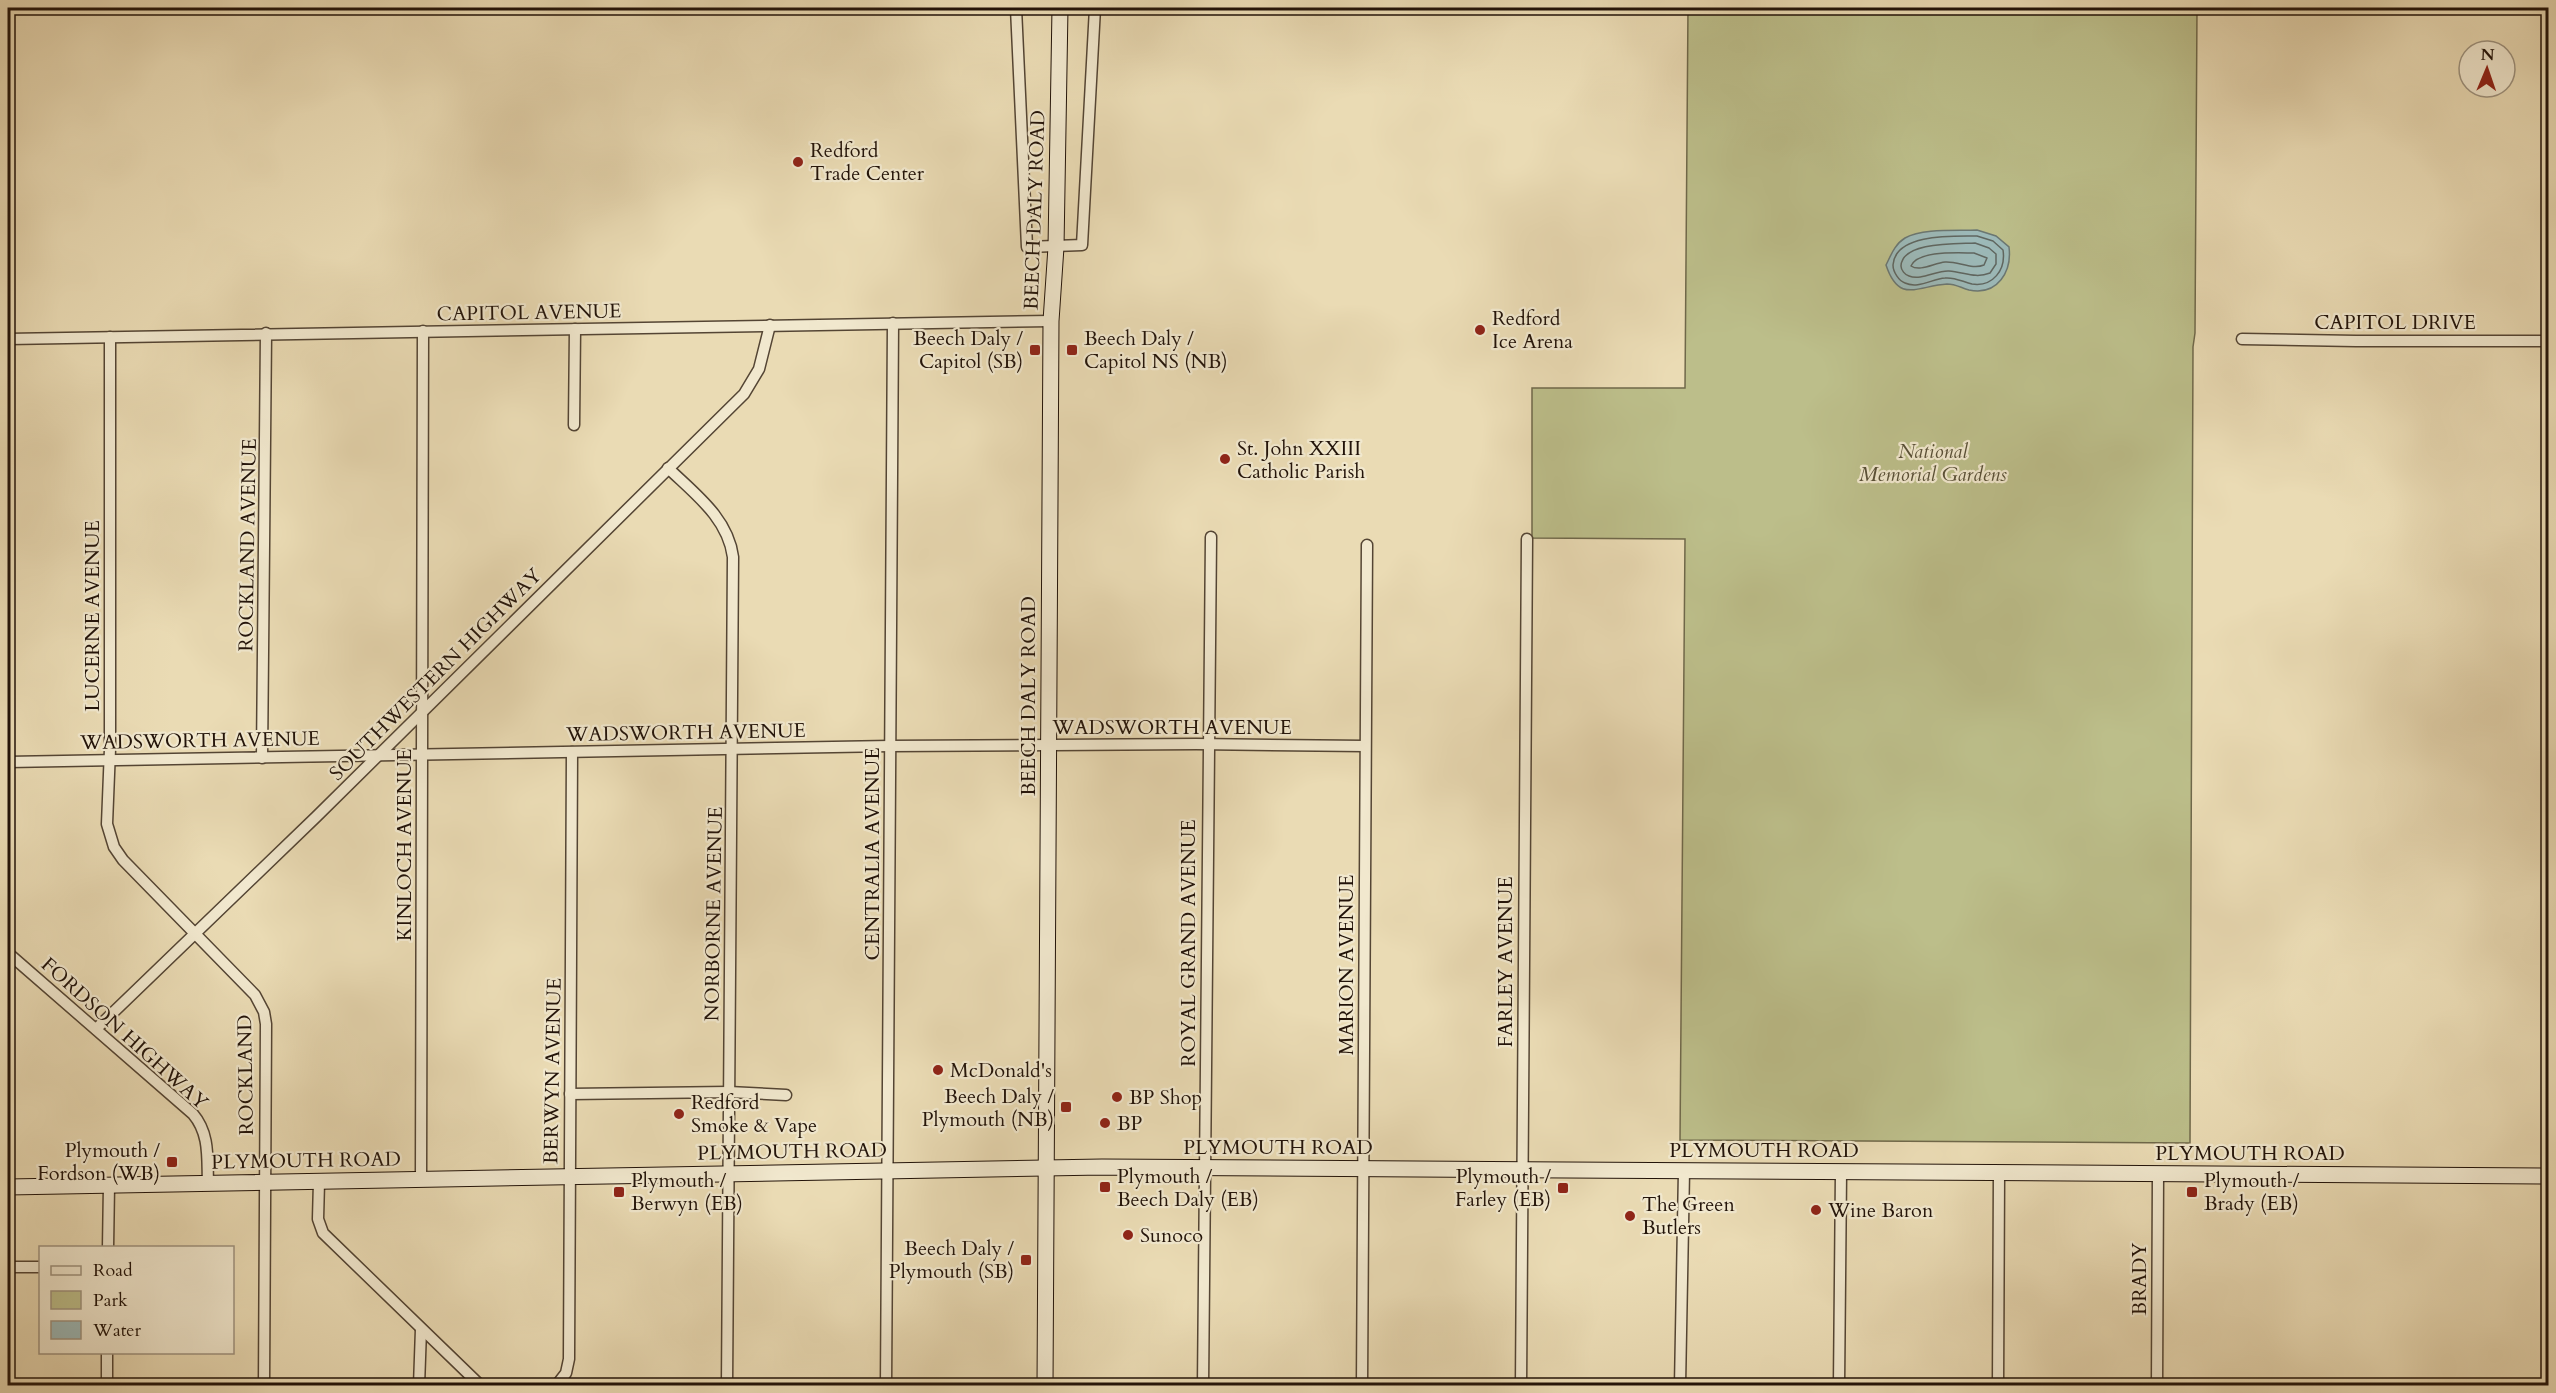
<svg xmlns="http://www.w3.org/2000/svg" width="2556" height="1393" viewBox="0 0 2556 1393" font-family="Cardo,serif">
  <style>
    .green { fill: #bcbe8a; stroke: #6f684a; stroke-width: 1.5 }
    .water { fill: #9cb9b8; stroke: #6b7772; stroke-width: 1.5 }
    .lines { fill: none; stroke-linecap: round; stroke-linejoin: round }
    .shore { stroke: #5f6660; stroke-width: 1.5 }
    .street-casing { stroke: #544534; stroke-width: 13 }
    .secondary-casing { stroke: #221309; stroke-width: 17 }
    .street { stroke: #f1e8ce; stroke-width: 10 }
    .secondary { stroke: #f1e8ce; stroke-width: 15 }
    .poi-dot { fill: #8f2418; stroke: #f1e8ce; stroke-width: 2 }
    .labels { text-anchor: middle; stroke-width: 4.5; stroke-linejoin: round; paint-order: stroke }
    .poi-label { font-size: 20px; fill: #221309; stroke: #f1e8ce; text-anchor: start }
    .street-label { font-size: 20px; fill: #221309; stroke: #f1e8ce }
    .park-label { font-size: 20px; font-style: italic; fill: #584f36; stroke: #f1e8ce }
  </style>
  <rect width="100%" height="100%" fill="#eadbb4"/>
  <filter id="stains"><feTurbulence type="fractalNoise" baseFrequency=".00333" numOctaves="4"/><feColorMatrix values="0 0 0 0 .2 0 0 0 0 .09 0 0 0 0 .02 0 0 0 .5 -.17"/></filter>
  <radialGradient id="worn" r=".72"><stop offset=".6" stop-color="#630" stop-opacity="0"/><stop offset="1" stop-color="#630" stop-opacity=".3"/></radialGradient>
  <!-- green -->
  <path class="green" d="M1688 8H2197L2195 333 2193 347 2190 1143 1680 1140 1685 539 1532 538V388H1685Z"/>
  <!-- water -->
  <path class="water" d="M1977 230 1996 236 2009 247C2012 271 1998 296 1969 290 1961 288 1956 284 1947 284 1917 286 1899 304 1886 265 1891 255 1895 244 1905 238 1923 228 1957 231 1977 230Z"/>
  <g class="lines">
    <!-- shore -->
    <g class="shore">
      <path d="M1977 236 1993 241 2003 250C2006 270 1993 287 1972 284 1963 282 1955 277 1945 278 1932 279 1918 289 1905 283 1899 281 1893 272 1893 265 1895 233 1955 236 1977 236Z"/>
      <path d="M1975 243 1989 248 1996 254V264L1990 273C1975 279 1964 272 1949 271 1937 270 1921 281 1909 276 1905 275 1901 270 1901 266 1902 241 1959 244 1975 243Z"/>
      <path d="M1974 253 1987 258 1984 265C1972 270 1958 261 1945 262 1934 263 1920 272 1911 266 1918 250 1958 253 1974 253Z"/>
    </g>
    <!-- street casing -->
    <g class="street-casing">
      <g id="street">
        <path d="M1016 8 1027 247 1082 245 1095 8"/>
        <path d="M110 337V749L107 824 114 847 123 860 255 995 264 1012 266 1024 264 1386"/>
        <path d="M8 339 1051 321"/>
        <path d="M2242 339 2356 341H2548"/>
        <path d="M574 425 575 329"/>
        <path d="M668 468C695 494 728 518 733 557L727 1386"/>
        <path d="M262 758 266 333"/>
        <path d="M8 762 890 746 1196 744 1365 746"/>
        <path d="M8 953 193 1114C210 1134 207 1158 208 1183"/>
        <path d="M96 1029 316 817 744 394 759 369 770 325"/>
        <path d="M570 1094 729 1092 786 1095"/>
        <path d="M421 1179 423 331"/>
        <path d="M319 1182 318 1219 323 1233 481 1386"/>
        <path d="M108 1248 109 1185"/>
        <path d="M8 1267H40"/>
        <path d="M107 1386V1352"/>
        <path d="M419 1386 421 1329"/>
        <path d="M556 1386 566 1373 569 1359 572 752"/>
        <path d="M886 1386 893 323"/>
        <path d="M1203 1386 1211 537"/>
        <path d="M1362 1386 1367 545"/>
        <path d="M1521 1386 1527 539"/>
        <path d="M1680 1386 1684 1171"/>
        <path d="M1839 1386 1841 1172"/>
        <path d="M1998 1386 1999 1173"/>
        <path d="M2157 1386 2158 1174"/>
      </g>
    </g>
    <!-- secondary casing -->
    <g class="secondary-casing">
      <g id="secondary">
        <path d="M8 1187 1102 1167 2548 1176"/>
        <path d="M1045 1386 1051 321 1056 247 1060 8"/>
      </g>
    </g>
    <!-- street -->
    <use href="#street" class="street"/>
    <!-- secondary -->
    <use href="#secondary" class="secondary"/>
  </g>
  <!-- markers -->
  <g class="poi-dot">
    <circle cx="798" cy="162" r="6"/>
    <circle cx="1480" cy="330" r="6"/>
    <rect x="1029" y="344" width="12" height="12" rx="3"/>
    <rect x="1066" y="344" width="12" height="12" rx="3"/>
    <circle cx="1225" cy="459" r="6"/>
    <circle cx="938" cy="1070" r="6"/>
    <circle cx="1117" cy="1097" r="6"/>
    <rect x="1060" y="1101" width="12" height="12" rx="3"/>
    <circle cx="679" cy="1114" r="6"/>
    <circle cx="1105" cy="1123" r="6"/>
    <rect x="166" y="1156" width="12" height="12" rx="3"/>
    <rect x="1099" y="1181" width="12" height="12" rx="3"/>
    <rect x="1557" y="1182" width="12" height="12" rx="3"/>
    <rect x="613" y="1186" width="12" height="12" rx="3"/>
    <rect x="2186" y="1186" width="12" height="12" rx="3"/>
    <circle cx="1816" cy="1210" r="6"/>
    <circle cx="1630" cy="1216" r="6"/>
    <circle cx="1128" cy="1235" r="6"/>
    <rect x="1020" y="1254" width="12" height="12" rx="3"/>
  </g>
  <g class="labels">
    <!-- poi labels -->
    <g class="poi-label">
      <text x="810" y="157">Redford<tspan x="810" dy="23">Trade Center</tspan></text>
      <text x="1492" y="325">Redford<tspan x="1492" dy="23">Ice Arena</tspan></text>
      <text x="1023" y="345" text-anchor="end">Beech Daly /<tspan x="1023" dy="23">Capitol (SB)</tspan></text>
      <text x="1084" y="345">Beech Daly /<tspan x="1084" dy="23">Capitol NS (NB)</tspan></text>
      <text x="1237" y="455">St. John XXIII<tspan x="1237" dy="23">Catholic Parish</tspan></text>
      <text x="950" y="1077">McDonald's</text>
      <text x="1054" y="1103" text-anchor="end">Beech Daly /<tspan x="1054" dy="23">Plymouth (NB)</tspan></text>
      <text x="1129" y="1104">BP Shop</text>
      <text x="691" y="1109">Redford<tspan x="691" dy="23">Smoke &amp; Vape</tspan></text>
      <text x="1117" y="1130">BP</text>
      <text x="160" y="1157" text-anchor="end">Plymouth /<tspan x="160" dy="23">Fordson (WB)</tspan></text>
      <text x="1117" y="1183">Plymouth /<tspan x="1117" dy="23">Beech Daly (EB)</tspan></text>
      <text x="1551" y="1183" text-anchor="end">Plymouth /<tspan x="1551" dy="23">Farley (EB)</tspan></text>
      <text x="631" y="1187">Plymouth /<tspan x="631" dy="23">Berwyn (EB)</tspan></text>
      <text x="2204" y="1187">Plymouth /<tspan x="2204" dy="23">Brady (EB)</tspan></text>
      <text x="1642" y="1211">The Green<tspan x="1642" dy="23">Butlers</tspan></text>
      <text x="1828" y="1217">Wine Baron</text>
      <text x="1140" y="1242">Sunoco</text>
      <text x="1014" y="1255" text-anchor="end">Beech Daly /<tspan x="1014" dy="23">Plymouth (SB)</tspan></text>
    </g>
    <!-- street labels -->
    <g class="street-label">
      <text transform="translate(1034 210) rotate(-88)" y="7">BEECH DALY ROAD</text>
      <text transform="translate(529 312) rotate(-1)" y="7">CAPITOL AVENUE</text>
      <text x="2395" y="329">CAPITOL DRIVE</text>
      <text transform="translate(247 545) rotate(-89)" y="7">ROCKLAND AVENUE</text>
      <text transform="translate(92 616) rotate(-90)" y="7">LUCERNE AVENUE</text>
      <text transform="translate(435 674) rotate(-45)" y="7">SOUTHWESTERN HIGHWAY</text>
      <text transform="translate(1028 696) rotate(-90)" y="7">BEECH DALY ROAD</text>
      <text x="1172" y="734">WADSWORTH AVENUE</text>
      <text transform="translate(686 732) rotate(-1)" y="7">WADSWORTH AVENUE</text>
      <text transform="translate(200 740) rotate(-1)" y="7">WADSWORTH AVENUE</text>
      <text transform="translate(404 845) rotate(-90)" y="7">KINLOCH AVENUE</text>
      <text transform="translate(872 854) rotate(-90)" y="7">CENTRALIA AVENUE</text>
      <text transform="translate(713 914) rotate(-89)" y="7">NORBORNE AVENUE</text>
      <text transform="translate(1188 943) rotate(-90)" y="7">ROYAL GRAND AVENUE</text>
      <text transform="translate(1505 962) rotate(-90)" y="7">FARLEY AVENUE</text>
      <text transform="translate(1346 965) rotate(-90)" y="7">MARION AVENUE</text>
      <text transform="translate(125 1033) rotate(42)" y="7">FORDSON HIGHWAY</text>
      <text transform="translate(552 1071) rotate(-89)" y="7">BERWYN AVENUE</text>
      <text transform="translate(245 1075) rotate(-91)" y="7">ROCKLAND</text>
      <text x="1278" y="1154">PLYMOUTH ROAD</text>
      <text x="1764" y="1157">PLYMOUTH ROAD</text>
      <text transform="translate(792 1151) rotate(-1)" y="7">PLYMOUTH ROAD</text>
      <text x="2250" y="1160">PLYMOUTH ROAD</text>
      <text transform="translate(306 1160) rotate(-1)" y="7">PLYMOUTH ROAD</text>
      <text transform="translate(2139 1279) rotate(-90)" y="7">BRADY</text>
    </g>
    <!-- park labels -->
    <g class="park-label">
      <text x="1933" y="458">National<tspan x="1933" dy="23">Memorial Gardens</tspan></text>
    </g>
  </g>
  <!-- margin -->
  <rect width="2556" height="1393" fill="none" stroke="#eadbb4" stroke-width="30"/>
  <rect x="9" y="9" width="2538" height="1375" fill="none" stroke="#221309" stroke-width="3"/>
  <rect x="15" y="15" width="2526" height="1363" fill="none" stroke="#221309" stroke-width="1.5"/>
  <!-- legend -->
  <rect x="39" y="1246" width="195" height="108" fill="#f1e8ce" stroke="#9e937f" stroke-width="1.5"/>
  <rect x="51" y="1266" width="30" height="9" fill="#f1e8ce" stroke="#9e937f" stroke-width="1.5"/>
  <text x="93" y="1276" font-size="18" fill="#221309">Road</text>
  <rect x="51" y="1291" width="30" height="18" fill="#bcbe8a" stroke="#9e937f" stroke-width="1.5"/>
  <text x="93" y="1306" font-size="18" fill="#221309">Park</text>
  <rect x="51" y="1321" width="30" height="18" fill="#9cb9b8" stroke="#9e937f" stroke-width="1.5"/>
  <text x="93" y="1336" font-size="18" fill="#221309">Water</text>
  <!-- north arrow -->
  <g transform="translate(2487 69) rotate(2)"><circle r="28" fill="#f1e8ce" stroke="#9e937f" stroke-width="1.5"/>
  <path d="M0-4.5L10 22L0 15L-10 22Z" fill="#8f2418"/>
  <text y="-9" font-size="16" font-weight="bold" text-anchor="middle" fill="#221309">N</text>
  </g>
  <rect width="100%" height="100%" filter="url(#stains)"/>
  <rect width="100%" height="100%" fill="url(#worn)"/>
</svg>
